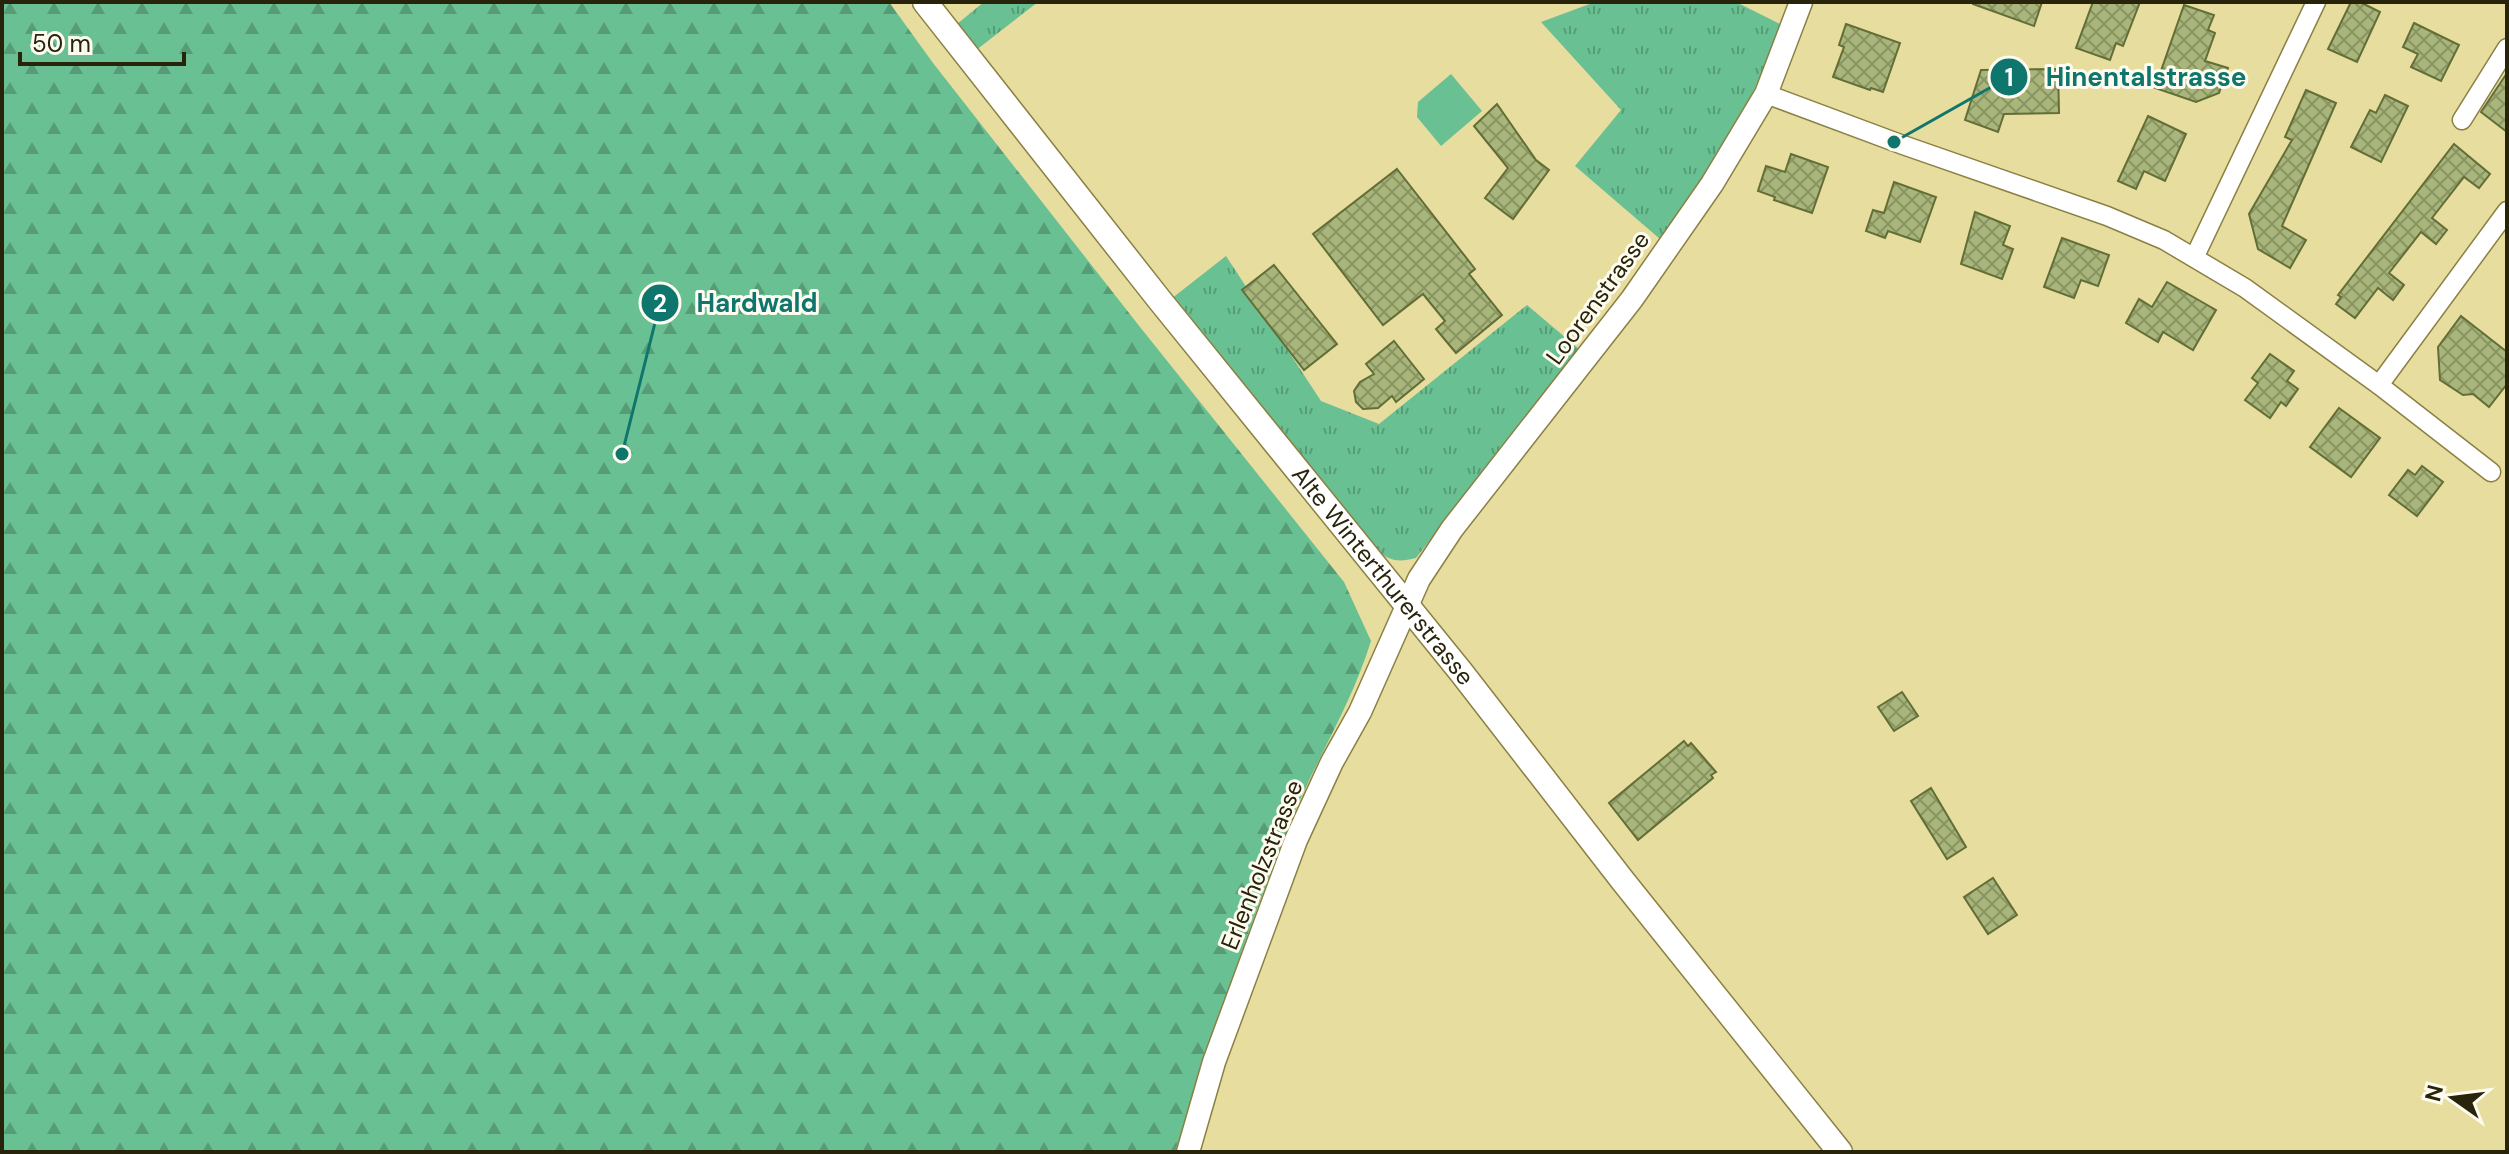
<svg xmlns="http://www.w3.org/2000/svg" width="2509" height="1154" viewBox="0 0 2509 1154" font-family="'DM Sans',sans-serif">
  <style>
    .grass { fill: url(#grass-tufts) }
    .forest { fill: url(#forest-firs) }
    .pitch { fill: #69c093 }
    .building { fill: url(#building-cross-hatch); stroke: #626e36; stroke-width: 2 }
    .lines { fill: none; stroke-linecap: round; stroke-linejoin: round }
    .minor-casing { stroke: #8b8044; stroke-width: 21 }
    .tertiary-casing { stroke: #8b8044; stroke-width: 25 }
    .secondary-casing { stroke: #8b8044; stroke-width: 27 }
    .minor { stroke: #fff; stroke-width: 18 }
    .tertiary { stroke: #fff; stroke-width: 22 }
    .secondary { stroke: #fff; stroke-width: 24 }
    .labels { text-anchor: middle; stroke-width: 6; stroke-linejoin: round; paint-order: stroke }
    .street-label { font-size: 24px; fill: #28240b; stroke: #fefcf0 }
    .leader { fill: none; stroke: #0f766e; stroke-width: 3 }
    .callout-dot { fill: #0f766e; stroke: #fefcf0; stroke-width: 3 }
    .mark-label { font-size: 24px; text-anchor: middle; font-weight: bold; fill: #fff }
    .callout-label { font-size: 26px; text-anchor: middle; font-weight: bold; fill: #0f766e; stroke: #fefcf0; stroke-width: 6; stroke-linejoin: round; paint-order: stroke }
  </style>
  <defs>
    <pattern id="grass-tufts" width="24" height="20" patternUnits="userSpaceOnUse" patternTransform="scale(2)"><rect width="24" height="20" fill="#69c093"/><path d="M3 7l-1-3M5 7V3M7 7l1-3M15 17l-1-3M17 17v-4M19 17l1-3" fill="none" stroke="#569c76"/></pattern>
    <pattern id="forest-firs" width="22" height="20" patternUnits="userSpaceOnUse" patternTransform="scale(2)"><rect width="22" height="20" fill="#69c093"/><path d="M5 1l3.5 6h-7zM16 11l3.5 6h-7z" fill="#569c76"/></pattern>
    <pattern id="building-cross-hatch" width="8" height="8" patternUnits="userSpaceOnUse" patternTransform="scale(2)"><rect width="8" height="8" fill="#a8b67b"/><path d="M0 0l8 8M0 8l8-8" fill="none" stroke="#899463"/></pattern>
  </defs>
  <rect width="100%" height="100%" fill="#e7dd9e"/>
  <!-- grass -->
  <g class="grass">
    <path d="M984 2H1038L975 51 957 24Z"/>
    <path d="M1595 2H1736L1782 25 1754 90 1705 180 1660 239 1575 166 1621 110 1541 22Z"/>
    <path d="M1226 256 1321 401 1379 424 1527 305 1579 349 1416 558C1400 562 1391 562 1378 551L1171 299Z"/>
  </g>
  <!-- forest -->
  <path class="forest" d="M2 2H889L933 63 1140 327 1344 582 1371 641C1351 706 1314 763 1289 825 1246 932 1211 1042 1175 1152H2Z"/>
  <!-- pitch -->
  <path class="pitch" d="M1451 74 1482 111 1441 146 1417 117 1418 102Z"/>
  <!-- building -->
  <g class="building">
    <path d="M1973 2H2042L2034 26 1973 4Z"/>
    <path d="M2093 2H2140L2123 46 2116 43 2110 60 2076 48Z"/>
    <path d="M2351 2H2360L2380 12 2357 62 2328 49Z"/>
    <path d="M2184 5 2214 15 2208 30 2215 33 2205 61 2228 68 2219 93 2196 102 2155 88Z"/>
    <path d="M2414 23 2459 45 2441 81 2411 67 2418 54 2403 47Z"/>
    <path d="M1846 24 1900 43 1883 92 1871 88 1870 90 1833 77 1844 47 1839 45Z"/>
    <path d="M2058 69 2059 113 2004 114 1998 132 1965 120 1981 70Z"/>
    <path d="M2507 73V132L2481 112Z"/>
    <path d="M2306 90 2336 103 2282 226 2306 240 2290 268 2258 249 2249 214 2292 140 2285 137Z"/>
    <path d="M2385 95 2408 106 2381 162 2351 147 2370 110 2376 113Z"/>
    <path d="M1497 104 1536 160 1549 170 1513 219 1485 198 1508 168 1474 126Z"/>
    <path d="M2148 116 2186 134 2165 181 2144 171 2136 189 2118 181Z"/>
    <path d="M2454 144 2490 174 2479 188 2464 177 2432 218 2447 230 2436 244 2421 232 2389 273 2404 285 2393 300 2378 288 2355 318 2336 304 2341 297 2338 295Z"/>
    <path d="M1791 154 1828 167 1812 213 1774 200 1775 197 1758 191 1766 166 1785 172Z"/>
    <path d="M1397 169 1475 269 1469 274 1502 315 1456 353 1436 329 1445 321 1423 294 1383 325 1313 234Z"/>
    <path d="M1894 182 1936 197 1920 242 1888 231 1885 238 1866 231 1873 210 1884 213Z"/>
    <path d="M1975 212 2010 226 2003 245 2013 249 2002 279 1961 264Z"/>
    <path d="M2062 238 2109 255 2098 286 2081 280 2074 298 2044 287Z"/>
    <path d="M1274 265 1337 344 1304 370 1242 290Z"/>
    <path d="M2167 282 2216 310 2193 350 2163 332 2158 342 2126 323 2139 299 2152 307Z"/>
    <path d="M2461 316 2507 352V384L2489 407 2473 394 2463 395 2440 380 2438 347Z"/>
    <path d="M1394 341 1424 379 1396 402 1392 396 1378 408 1363 409 1356 402 1354 391 1360 382 1374 374 1366 364Z"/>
    <path d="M2270 354 2294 371 2287 381 2298 389 2286 406 2281 402 2270 418 2245 400 2258 383 2252 378Z"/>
    <path d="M2339 408 2380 438 2351 477 2310 447Z"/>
    <path d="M2422 466 2443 482 2417 516 2389 495 2408 470 2415 475Z"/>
    <path d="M1902 692 1918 716 1894 731 1878 707Z"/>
    <path d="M1684 741 1688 746 1691 743 1716 772 1711 775 1713 778 1638 840 1609 803Z"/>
    <path d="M1931 788 1966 847 1947 859 1911 801Z"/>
    <path d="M1993 878 2017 915 1988 934 1964 897Z"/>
  </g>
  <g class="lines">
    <!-- minor casing -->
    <g class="minor-casing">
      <g id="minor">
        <path d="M1766 94 1903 145 2107 216 2164 240 2245 288 2379 385 2491 472"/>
        <path d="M2462 120 2507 48"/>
        <path d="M2195 256 2316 2"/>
        <path d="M2379 385 2507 211"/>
      </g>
    </g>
    <!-- tertiary casing -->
    <g class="tertiary-casing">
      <path id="tertiary" d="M1188 1152 1214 1062 1296 840 1332 762 1360 712 1419 579 1452 529 1632 299 1712 184 1766 94 1801 2"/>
    </g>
    <!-- secondary casing -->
    <g class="secondary-casing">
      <g id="secondary">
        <path id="s1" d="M925 2 1158 298 1461 672 1623 881 1840 1152"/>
      </g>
    </g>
    <!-- minor -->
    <use href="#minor" class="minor"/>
    <!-- tertiary -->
    <use href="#tertiary" class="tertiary"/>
    <!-- secondary -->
    <use href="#secondary" class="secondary"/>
  </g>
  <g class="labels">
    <!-- street labels -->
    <g class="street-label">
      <text transform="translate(1598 298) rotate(-54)" y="8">Loorenstrasse</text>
      <text dy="8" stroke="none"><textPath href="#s1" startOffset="734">Alte Winterthurerstrasse</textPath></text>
      <text transform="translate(1262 865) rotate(-68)" y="8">Erlenholzstrasse</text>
    </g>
  </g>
  <!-- callouts -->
  <path class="leader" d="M1894 142L2009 77M622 454L660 303"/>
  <g class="callout-dot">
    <circle cx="1894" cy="142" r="8"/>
    <circle cx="622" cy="454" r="8"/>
    <circle cx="2009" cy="77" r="20"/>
    <circle cx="660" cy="303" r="20"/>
  </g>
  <g class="mark-label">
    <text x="2009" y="86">1</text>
    <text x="660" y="312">2</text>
  </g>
  <g class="callout-label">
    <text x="2146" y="86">Hinentalstrasse</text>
    <text x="757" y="312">Hardwald</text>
  </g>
  <!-- border -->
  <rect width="2509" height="1154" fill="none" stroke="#28240b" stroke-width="8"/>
  <!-- north arrow -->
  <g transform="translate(2453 1098) rotate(284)" stroke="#fefcf0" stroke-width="6" paint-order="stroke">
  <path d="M0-6L14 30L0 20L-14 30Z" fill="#28240b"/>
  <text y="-12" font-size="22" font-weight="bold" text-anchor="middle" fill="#28240b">N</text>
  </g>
  <!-- scale -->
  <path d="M20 52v12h164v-12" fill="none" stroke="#28240b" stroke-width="4"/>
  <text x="32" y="52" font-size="24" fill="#28240b" stroke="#fefcf0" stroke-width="6" paint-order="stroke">50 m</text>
</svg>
